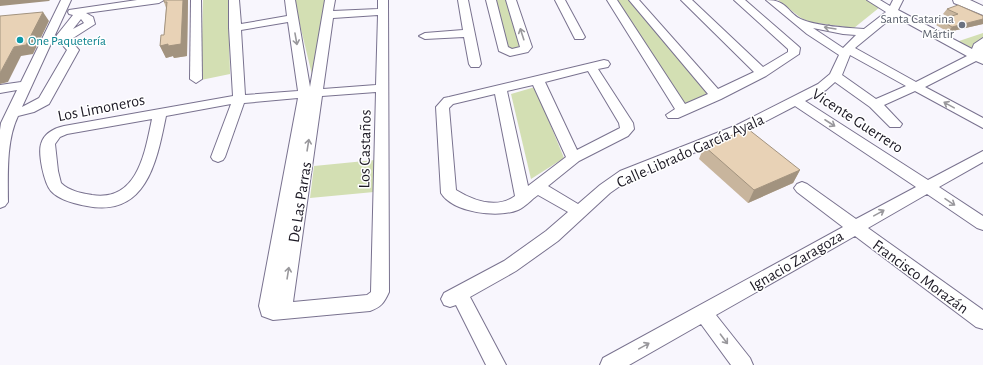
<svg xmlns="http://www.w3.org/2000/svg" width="983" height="365" viewBox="0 0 983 365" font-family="'Alegreya Sans',sans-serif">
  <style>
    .green { fill: #d3dfb3 }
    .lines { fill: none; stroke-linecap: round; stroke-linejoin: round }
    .minor-casing { stroke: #79728f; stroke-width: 2 }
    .major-casing { stroke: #79728f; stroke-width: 2 }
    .minor { fill: #fff; fill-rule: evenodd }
    .major { fill: #fff; fill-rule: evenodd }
    .wall { fill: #c8b59d }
    .shaded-wall { fill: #a2937f }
    .building { fill: #e8d2b6; stroke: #a2937f }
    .oneway { stroke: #99989c }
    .worship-dot { fill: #6b7280; stroke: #fff; stroke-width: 1.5 }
    .culture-dot { fill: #0f9aa8; stroke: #fff; stroke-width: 1.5 }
    .labels { text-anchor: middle; stroke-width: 3; stroke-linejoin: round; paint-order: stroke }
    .far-worship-label { font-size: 13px; fill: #5b616d; stroke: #fff; text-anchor: end }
    .far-culture-label { font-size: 13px; fill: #0d838f; stroke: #fff; text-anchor: start }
    .street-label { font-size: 16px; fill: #1c1924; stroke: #fff }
  </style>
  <rect width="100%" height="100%" fill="#f8f6fd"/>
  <!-- green -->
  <g class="green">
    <path d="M203 0H228L230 74 201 80Z"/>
    <path d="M294 0H326L313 79Z"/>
    <path d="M495 0H508L524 48 509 51Z"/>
    <path d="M616 0H629L711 94 685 104Z"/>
    <path d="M778 0H868L880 7 854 28 810 22 801 18Z"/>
    <path d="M983 33V53L957 43 959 41Z"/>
    <path d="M535 87 564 158 531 179 511 94Z"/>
    <path d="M375 160 374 192 310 198 314 166Z"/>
  </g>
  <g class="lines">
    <!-- minor casing -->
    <g class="minor-casing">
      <g id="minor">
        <path d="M61 0H71L22 107 39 98 67 50 57 39V35L73 15 69 14 68 12 69 10 137 0H164L159 3 86 13 93 17 95 24 70 40 79 50 49 104 34 112 18 116C6 141 8 174 8 202L5 206 0 208V130L1 123 17 90 0 93V85L21 82ZM81 19 84 23 73 29Z"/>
        <path d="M191 0H201L202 79 196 83 190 79Z"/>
        <path d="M229 0H239L241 24 287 16 285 0H295L310 87 325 0H335L333 11 378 9V0H388L389 292C384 303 381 307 370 311L273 320 262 316 259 306 298 98 244 103 225 157 223 160 218 162 213 160 211 157 231 104 166 116C157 160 147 218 87 206 76 204 59 200 51 191 44 183 38 154 41 144 44 133 55 128 64 126L233 96 229 28ZM378 15 376 85 323 89 333 18ZM288 22 298 91 245 95 241 30ZM376 92 371 292 367 295 293 302 322 96ZM152 119C145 152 138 202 92 195 81 193 69 191 61 183L58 171 55 144 60 137 67 134Z"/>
        <path d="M458 0H468L481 64 479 67H471L469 64 464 37 425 39 419 36 425 33 463 30Z"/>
        <path d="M486 0H496L508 47 512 49 520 47 506 0H516L532 47 528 52 510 56 499 51Z"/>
        <path d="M555 0H565L585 37 583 39H575Z"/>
        <path d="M607 0H617L685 104 708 94 629 0H639L718 89 754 72 681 0H692L763 67 788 52V49L734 0H745L798 46 800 48 799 54 766 76 721 99 678 118H668L666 115 675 109Z"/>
        <path d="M766 0C789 0 787 14 803 20 817 26 848 28 864 29L886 12 867 0H880L890 6 893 0H903L898 10 972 49 974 44 983 38V64L976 61 925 87 983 118V128L915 91 884 105 902 124 900 127H890L870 107 835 82 826 90 805 101 928 180 983 151V162L939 187 983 216V230L977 228 927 194 868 228 983 310V329L976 327 855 236 716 315 750 358 753 365H731L701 324 629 365H600L603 358 843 227 797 192 794 188 797 184 802 182 807 184 856 219 916 187 795 106 747 131 630 179 610 193 558 241 516 271 470 297 506 365H486L456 305 450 307 444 305 441 299 444 293 504 261 546 231 568 212 538 195C532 199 525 207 518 210 499 218 453 213 441 193L436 107 444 98 449 97 604 60 608 61 610 64 608 67 598 69 633 123 634 129 628 136 579 161 548 186 578 204 600 185 620 171 737 125 818 84 830 74 839 55 807 34ZM894 16 967 56 916 82 855 48ZM813 28 843 34 856 35 843 48ZM850 55 906 86 876 99 842 75ZM588 71 619 123 620 128 577 150 545 82ZM533 85 566 157 528 186 507 91ZM495 94 515 196C497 209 474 201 456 190L449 108 453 104Z"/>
      </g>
    </g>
    <!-- major casing -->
    <g class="major-casing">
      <path id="major" d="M953 0H970L983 6V15L954 3Z"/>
    </g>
    <!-- minor -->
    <use href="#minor" class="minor"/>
    <!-- major -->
    <use href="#major" class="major"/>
  </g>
  <!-- wall -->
  <g class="wall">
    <path d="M188 0 187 56 174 58 173 56 166 58 160 46 164 35 166 8 164 2Z"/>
    <path d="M947 9 983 16V24L948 32 936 25 940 20 948 17 943 14Z"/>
    <path d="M704 146 800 170 793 183 748 203 699 159Z"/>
  </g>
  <!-- shaded-wall -->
  <g class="shaded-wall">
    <path d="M0 0H50L49 1 0 6Z"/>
    <path d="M183 0H188L187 56 174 58 173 56 166 58 160 46Z"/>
    <path d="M43 12 49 21 33 54 21 56 8 82 0 84V73L14 47Z"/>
    <path d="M983 19V24L948 32 952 27Z"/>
    <path d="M800 170 793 183 748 203 754 190Z"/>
  </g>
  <!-- building -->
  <g class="building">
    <path d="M164 0H183L181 44 168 46V44L160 46 161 35H164L167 2H164Z"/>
    <path d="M958 5 983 16V19L952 27 940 20 958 14 947 9Z"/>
    <path d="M43 12 26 45 14 47 0 73V16Z"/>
    <path d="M748 129 800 170 754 190 704 146Z"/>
  </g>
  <!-- one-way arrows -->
  <defs><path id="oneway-shaft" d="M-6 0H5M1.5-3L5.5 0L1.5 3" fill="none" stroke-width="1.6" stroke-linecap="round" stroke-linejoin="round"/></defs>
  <g class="oneway">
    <use href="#oneway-shaft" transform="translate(830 28) rotate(-171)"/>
    <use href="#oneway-shaft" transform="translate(522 34) rotate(-108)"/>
    <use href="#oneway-shaft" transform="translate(296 39) rotate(80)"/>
    <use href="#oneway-shaft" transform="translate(949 105) rotate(-151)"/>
    <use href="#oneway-shaft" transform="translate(830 123) rotate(33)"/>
    <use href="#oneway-shaft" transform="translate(308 145) rotate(-81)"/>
    <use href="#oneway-shaft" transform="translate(950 202) rotate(34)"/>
    <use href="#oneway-shaft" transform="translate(879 213) rotate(-29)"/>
    <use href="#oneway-shaft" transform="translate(288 273) rotate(-81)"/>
    <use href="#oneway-shaft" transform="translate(724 339) rotate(53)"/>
    <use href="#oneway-shaft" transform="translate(644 346) rotate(-29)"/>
  </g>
  <!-- markers -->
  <circle class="worship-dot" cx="962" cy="25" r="4"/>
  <circle class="culture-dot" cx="20" cy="40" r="4"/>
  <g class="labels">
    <!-- far-worship labels -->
    <g class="far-worship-label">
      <text x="954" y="23">Santa Catarina<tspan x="954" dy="15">Mártir</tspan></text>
    </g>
    <!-- far-culture labels -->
    <g class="far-culture-label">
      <text x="28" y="45">One Paquetería</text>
    </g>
    <!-- street labels -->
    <g class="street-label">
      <text transform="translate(101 107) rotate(-11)" y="6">Los Limoneros</text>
      <text transform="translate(858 120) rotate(33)" y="6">Vicente Guerrero</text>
      <text transform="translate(364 149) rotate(-89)" y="6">Los Castaños</text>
      <text transform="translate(690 150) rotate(-24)" y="6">Calle Librado García Ayala</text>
      <text transform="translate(299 202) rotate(-81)" y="6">De Las Parras</text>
      <text transform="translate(796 260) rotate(-30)" y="6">Ignacio Zaragoza</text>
      <text transform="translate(921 276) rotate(36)" y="6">Francisco Morazán</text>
    </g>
  </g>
</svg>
